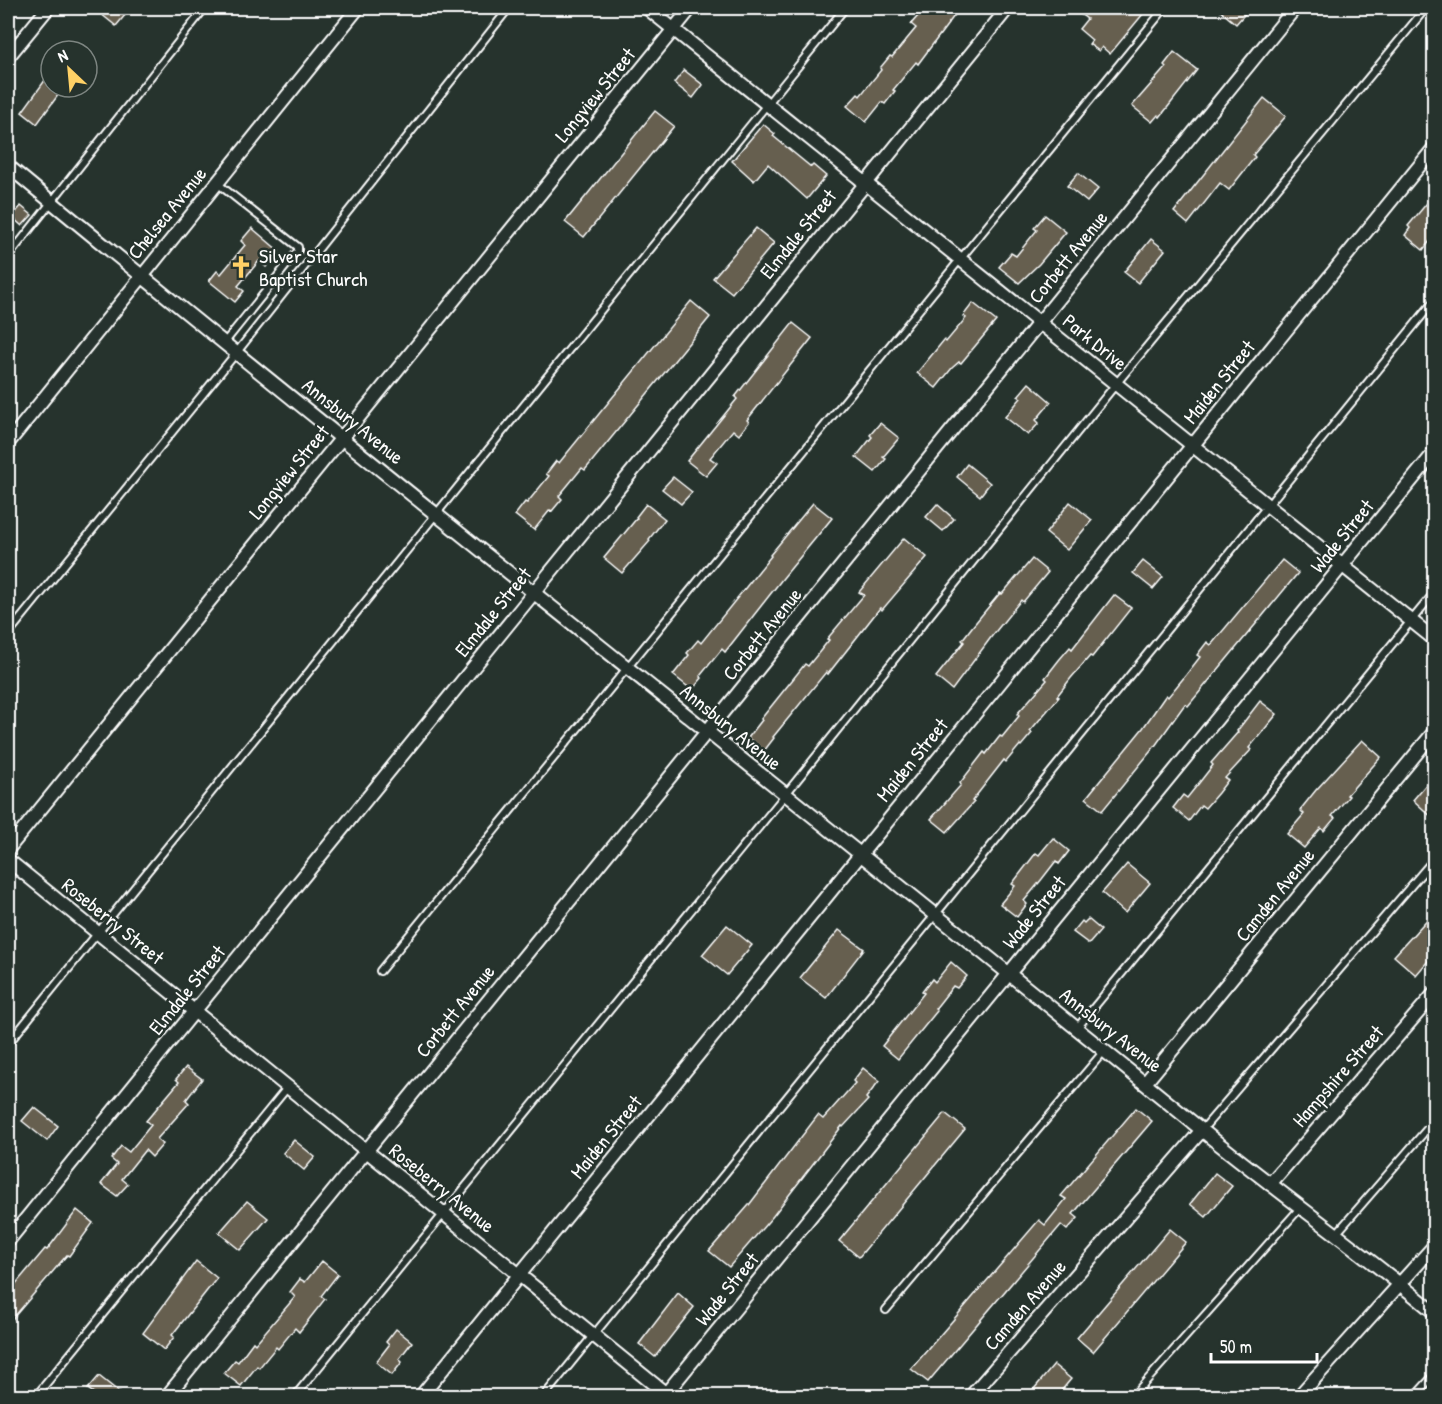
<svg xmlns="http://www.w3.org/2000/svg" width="1442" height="1404" viewBox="0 0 1442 1404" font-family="'Patrick Hand',sans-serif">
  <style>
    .building { fill: #665f4f; stroke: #fff; stroke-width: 1.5 }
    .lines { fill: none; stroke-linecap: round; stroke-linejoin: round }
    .service-casing { stroke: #fff; stroke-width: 10 }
    .minor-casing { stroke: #fff; stroke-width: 16 }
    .service { stroke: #26332d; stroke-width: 6 }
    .minor { stroke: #26332d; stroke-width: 12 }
    .labels { text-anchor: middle; stroke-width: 5; stroke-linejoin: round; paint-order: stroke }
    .street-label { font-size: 20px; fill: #fff; stroke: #26332d }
    .poi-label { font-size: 20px; fill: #fff; stroke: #26332d; text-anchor: start }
  </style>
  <rect width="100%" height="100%" fill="#26332d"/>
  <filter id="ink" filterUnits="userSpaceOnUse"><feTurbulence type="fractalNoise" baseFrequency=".0167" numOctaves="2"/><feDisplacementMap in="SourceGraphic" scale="12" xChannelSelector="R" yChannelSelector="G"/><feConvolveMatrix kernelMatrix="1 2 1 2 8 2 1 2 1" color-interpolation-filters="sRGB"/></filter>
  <g filter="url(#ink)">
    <!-- building -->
    <g class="building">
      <path d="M106 8H131L116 26 101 14Z"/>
      <path d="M925 8H960L918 64 916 62 893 90 895 91 885 104 882 102 866 122 847 106 858 94 860 96 881 70 880 68 890 56 892 57 916 28 911 24Z"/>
      <path d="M1072 8H1148L1110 54 1102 47 1099 51 1089 44 1092 40 1079 29 1087 19Z"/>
      <path d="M1217 8H1250L1236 24Z"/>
      <path d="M1174 52 1197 70 1160 117 1158 115 1152 122 1132 106 1166 67 1164 65Z"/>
      <path d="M684 70 703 85 693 98 674 83Z"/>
      <path d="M51 72V87H64L37 124 22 112Z"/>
      <path d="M1264 98 1286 116 1253 155 1255 157 1229 190 1220 183 1188 224 1174 212Z"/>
      <path d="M655 111 674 126 584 237 565 222Z"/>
      <path d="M763 124 775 134 773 136 811 167 813 165 826 176 807 199 768 164 754 181 732 161Z"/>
      <path d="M1078 173 1098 189 1087 202 1067 186Z"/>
      <path d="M1427 203 1434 209V236L1423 250 1405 235 1410 228 1408 226Z"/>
      <path d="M21 206 32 215 22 226 12 217Z"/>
      <path d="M1045 215 1066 232 1039 264 1019 283 999 267 1011 253 1016 256 1037 230 1034 228Z"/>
      <path d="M252 228 279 251 266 267 259 261 238 286 244 291 235 302 209 281 217 271 221 274 245 245 241 241Z"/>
      <path d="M756 228 774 243 732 293 713 278Z"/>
      <path d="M1151 239 1165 250 1138 283 1124 272Z"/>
      <path d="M691 301 710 317 585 470 582 468 559 496 562 499 552 511 550 510 534 530 515 515 525 502 527 503 549 476 546 474 556 461 559 463Z"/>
      <path d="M973 303 996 321 961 363 959 362 952 368 936 388 917 373 944 340 946 342 966 318 963 316Z"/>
      <path d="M793 323 812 338 747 420 749 422 739 435 733 430 710 458 717 463 706 476 687 461 737 399 735 397Z"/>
      <path d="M1029 383 1051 402 1036 420 1039 423 1028 435 1005 417 1021 398 1018 396Z"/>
      <path d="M880 423 899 438 883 457 886 459 875 472 856 457 872 437 870 435Z"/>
      <path d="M967 464 990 483 980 496 957 477Z"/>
      <path d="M673 477 692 492 681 504 662 489Z"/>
      <path d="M1070 502 1092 520 1067 550 1046 533Z"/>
      <path d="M813 503 832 518 783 578 725 652 722 649 700 676 702 678 692 690 673 675 689 655 687 653 698 640 701 643 771 556 770 555Z"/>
      <path d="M646 504 665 519 649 539 650 541 622 573 604 558 637 518 636 517Z"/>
      <path d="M937 504 954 519 943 531 926 517Z"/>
      <path d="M904 538 927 557 882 610 880 608 828 674 826 672 773 737 774 738 764 751 748 738 762 720 761 719 805 664 808 666 829 640 827 639 864 595 859 592Z"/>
      <path d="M1032 559 1048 572 1023 602 1021 600 992 636 952 690 936 677 964 642 962 640 972 627 1000 593 1002 594Z"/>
      <path d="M1282 560 1298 573 1188 706 1185 704 1155 746 1102 811 1086 798 1143 728 1166 695 1168 697 1186 675 1200 657 1197 655 1207 642 1211 645Z"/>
      <path d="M1143 561 1163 577 1153 589 1133 573Z"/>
      <path d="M1114 595 1131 608 1092 657 1090 656 1071 678 1057 696 1059 697 1030 731 1032 733 1021 746 1020 745 1006 762 1004 760 972 801 974 802 947 832 931 819 961 785 960 783 984 752 986 754 1000 736 1002 737 1019 716 1017 714 1047 680 1045 678 1059 660 1070 647 1072 649Z"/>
      <path d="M1260 701 1277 714 1249 748 1251 750 1225 778 1228 780 1218 793 1205 808 1201 805 1189 821 1173 808 1183 795 1187 798 1199 783 1213 765 1211 763 1238 732 1237 731Z"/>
      <path d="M1362 740 1381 757 1347 795 1349 796 1332 816 1335 818 1324 831 1321 828 1304 848 1287 834 1304 814 1300 810 1316 790Z"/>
      <path d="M1434 775V819L1413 800Z"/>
      <path d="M1053 838 1069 851 1059 864 1056 861 1042 879 1024 901 1027 904 1017 917 1000 904 1015 886 1012 884 1022 871 1036 853 1039 855Z"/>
      <path d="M1127 864 1150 883 1125 913 1102 893Z"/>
      <path d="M1434 912V954L1416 975 1394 956Z"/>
      <path d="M1088 919 1101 930 1089 944 1073 932 1082 921 1084 923Z"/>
      <path d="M727 925 752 945 727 975 702 955Z"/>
      <path d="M839 930 864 949 826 998 800 978Z"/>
      <path d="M951 962 967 976 957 988 953 986 935 1009 937 1011 898 1059 882 1046 924 993 922 992 932 979 935 982Z"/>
      <path d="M186 1067 202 1079 186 1100 189 1103 157 1139 163 1144 152 1157 145 1150 122 1179 128 1184 117 1196 101 1184 117 1164 111 1159 121 1146 129 1152 151 1125 146 1121 179 1082 176 1079Z"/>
      <path d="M863 1068 879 1081 866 1098 868 1100 843 1127 842 1126 773 1216 729 1267 709 1251 749 1205 818 1115 823 1119 855 1083 853 1081Z"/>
      <path d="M34 1107 58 1126 47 1141 22 1121Z"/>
      <path d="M1136 1108 1152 1121 1073 1214 1078 1218 1067 1230 1061 1225 928 1382 911 1369 1039 1220 1045 1225 1066 1199 1061 1196Z"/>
      <path d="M945 1113 965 1129 859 1257 839 1241Z"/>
      <path d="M294 1140 315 1157 304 1170 283 1153Z"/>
      <path d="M1215 1173 1232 1186 1206 1217 1190 1204Z"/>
      <path d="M247 1201 268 1218 240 1250 219 1233Z"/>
      <path d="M77 1210 93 1223 69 1256 67 1255 8 1324V1293L45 1249 47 1250Z"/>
      <path d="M1170 1229 1186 1242 1093 1352 1077 1338Z"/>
      <path d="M196 1261 217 1278 172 1335 174 1337 164 1350 143 1333Z"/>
      <path d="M322 1261 338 1274 321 1296 325 1299 299 1332 295 1328 278 1349 276 1347 259 1368 257 1366 241 1386 224 1373 235 1360 238 1362 253 1342 255 1344 295 1297 290 1292 300 1279 305 1282Z"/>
      <path d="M678 1293 694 1307 655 1357 639 1344Z"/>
      <path d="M396 1329 412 1342 399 1359 402 1362 392 1375 376 1362 389 1345 386 1342Z"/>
      <path d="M1054 1365 1071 1379 1057 1396H1028Z"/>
      <path d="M99 1376 124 1396H98L88 1389Z"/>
    </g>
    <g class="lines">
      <!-- service casing -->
      <g class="service-casing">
        <g id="service">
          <path d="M217 183 298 247V251L225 342"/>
          <path d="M8 257 205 8"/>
          <path d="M8 634 237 352 509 8"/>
          <path d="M380 971 1165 8"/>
          <path d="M1077 1028 1434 593"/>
          <path d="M8 1044 845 8"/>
          <path d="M1202 1130 1434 859"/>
          <path d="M1336 1234 1434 1121"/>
          <path d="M886 1310 1104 1051"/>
          <path d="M36 1396 287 1088"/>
          <path d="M295 1396 785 795 1116 384 1426 8"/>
          <path d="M544 1396 1434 301"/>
          <path d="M1133 1396 1300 1208"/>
          <path d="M1415 1396 1434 1375"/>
        </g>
      </g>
      <!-- minor casing -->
      <g class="minor-casing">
        <g id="minor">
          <path d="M647 8 1434 639"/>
          <path d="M8 57 48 8"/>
          <path d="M8 166C402 492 806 807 1203 1131 1279 1193 1359 1249 1434 1312"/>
          <path d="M8 443 358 8"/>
          <path d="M8 849 691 8"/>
          <path d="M8 860 666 1394"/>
          <path d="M1146 1082 1434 732"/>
          <path d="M1270 1184 1434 994"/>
          <path d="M8 1241 1008 8"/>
          <path d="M167 1396 1295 8"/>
          <path d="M421 1396 1434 148"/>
          <path d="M664 1396 1434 453"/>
          <path d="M971 1396 1202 1130"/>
          <path d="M1299 1396 1434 1246"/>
        </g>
      </g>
      <!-- service -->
      <use href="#service" class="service"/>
      <!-- minor -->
      <use href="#minor" class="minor"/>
    </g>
  </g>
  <!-- icons -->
  <defs>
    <g id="church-bare" transform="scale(1.8)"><path d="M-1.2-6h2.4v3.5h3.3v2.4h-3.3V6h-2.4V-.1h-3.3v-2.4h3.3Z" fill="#ffd166" stroke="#26332d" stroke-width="2.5" paint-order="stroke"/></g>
  </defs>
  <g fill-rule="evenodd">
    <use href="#church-bare" x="241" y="267"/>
  </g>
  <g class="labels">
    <!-- street labels -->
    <g class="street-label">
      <text transform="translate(595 95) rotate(-51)" y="7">Longview Street</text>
      <text transform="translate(167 213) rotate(-51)" y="7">Chelsea Avenue</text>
      <text transform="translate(798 234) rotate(-51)" y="7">Elmdale Street</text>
      <text transform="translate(1068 257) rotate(-51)" y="7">Corbett Avenue</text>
      <text transform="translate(1095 342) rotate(39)" y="7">Park Drive</text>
      <text transform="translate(1219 382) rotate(-51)" y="7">Maiden Street</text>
      <text transform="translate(353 421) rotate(39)" y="7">Annsbury Avenue</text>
      <text transform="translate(289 472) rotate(-51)" y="7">Longview Street</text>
      <text transform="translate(1342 536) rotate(-51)" y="7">Wade Street</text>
      <text transform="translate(493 612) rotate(-51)" y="7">Elmdale Street</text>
      <text transform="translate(762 634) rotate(-51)" y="7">Corbett Avenue</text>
      <text transform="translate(731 727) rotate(39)" y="7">Annsbury Avenue</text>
      <text transform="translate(912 760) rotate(-51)" y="7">Maiden Street</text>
      <text transform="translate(1275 895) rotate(-51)" y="7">Camden Avenue</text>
      <text transform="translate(1034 912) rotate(-51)" y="7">Wade Street</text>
      <text transform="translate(113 921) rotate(39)" y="7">Roseberry Street</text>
      <text transform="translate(187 990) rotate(-51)" y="7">Elmdale Street</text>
      <text transform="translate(455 1011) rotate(-51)" y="7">Corbett Avenue</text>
      <text transform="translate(1111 1030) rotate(38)" y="7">Annsbury Avenue</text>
      <text transform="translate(1338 1076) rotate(-49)" y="7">Hampshire Street</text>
      <text transform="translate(606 1137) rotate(-51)" y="7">Maiden Street</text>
      <text transform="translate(442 1188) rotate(39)" y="7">Roseberry Avenue</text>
      <text transform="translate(727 1289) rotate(-51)" y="7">Wade Street</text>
      <text transform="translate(1025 1305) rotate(-49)" y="7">Camden Avenue</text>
    </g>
    <!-- poi labels -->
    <g class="poi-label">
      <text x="259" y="263">Silver Star<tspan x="259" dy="23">Baptist Church</tspan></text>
    </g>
  </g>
  <!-- margin -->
  <rect width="1442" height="1404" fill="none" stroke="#26332d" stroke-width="30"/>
  <rect x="15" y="15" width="1412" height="1374" fill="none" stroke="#fff" stroke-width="2" filter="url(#ink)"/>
  <!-- north arrow -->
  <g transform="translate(69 69) rotate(334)"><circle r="28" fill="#26332d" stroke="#7d8581" stroke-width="1.5"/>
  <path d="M0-4.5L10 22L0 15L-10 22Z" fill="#ffd166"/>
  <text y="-9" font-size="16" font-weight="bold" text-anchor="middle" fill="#ffffff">N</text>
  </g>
  <!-- scale -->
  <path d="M1211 1353v9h106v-9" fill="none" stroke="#ffffff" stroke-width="3"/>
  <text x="1220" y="1353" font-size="18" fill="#ffffff" stroke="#26332d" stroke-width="4.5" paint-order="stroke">50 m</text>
</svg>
